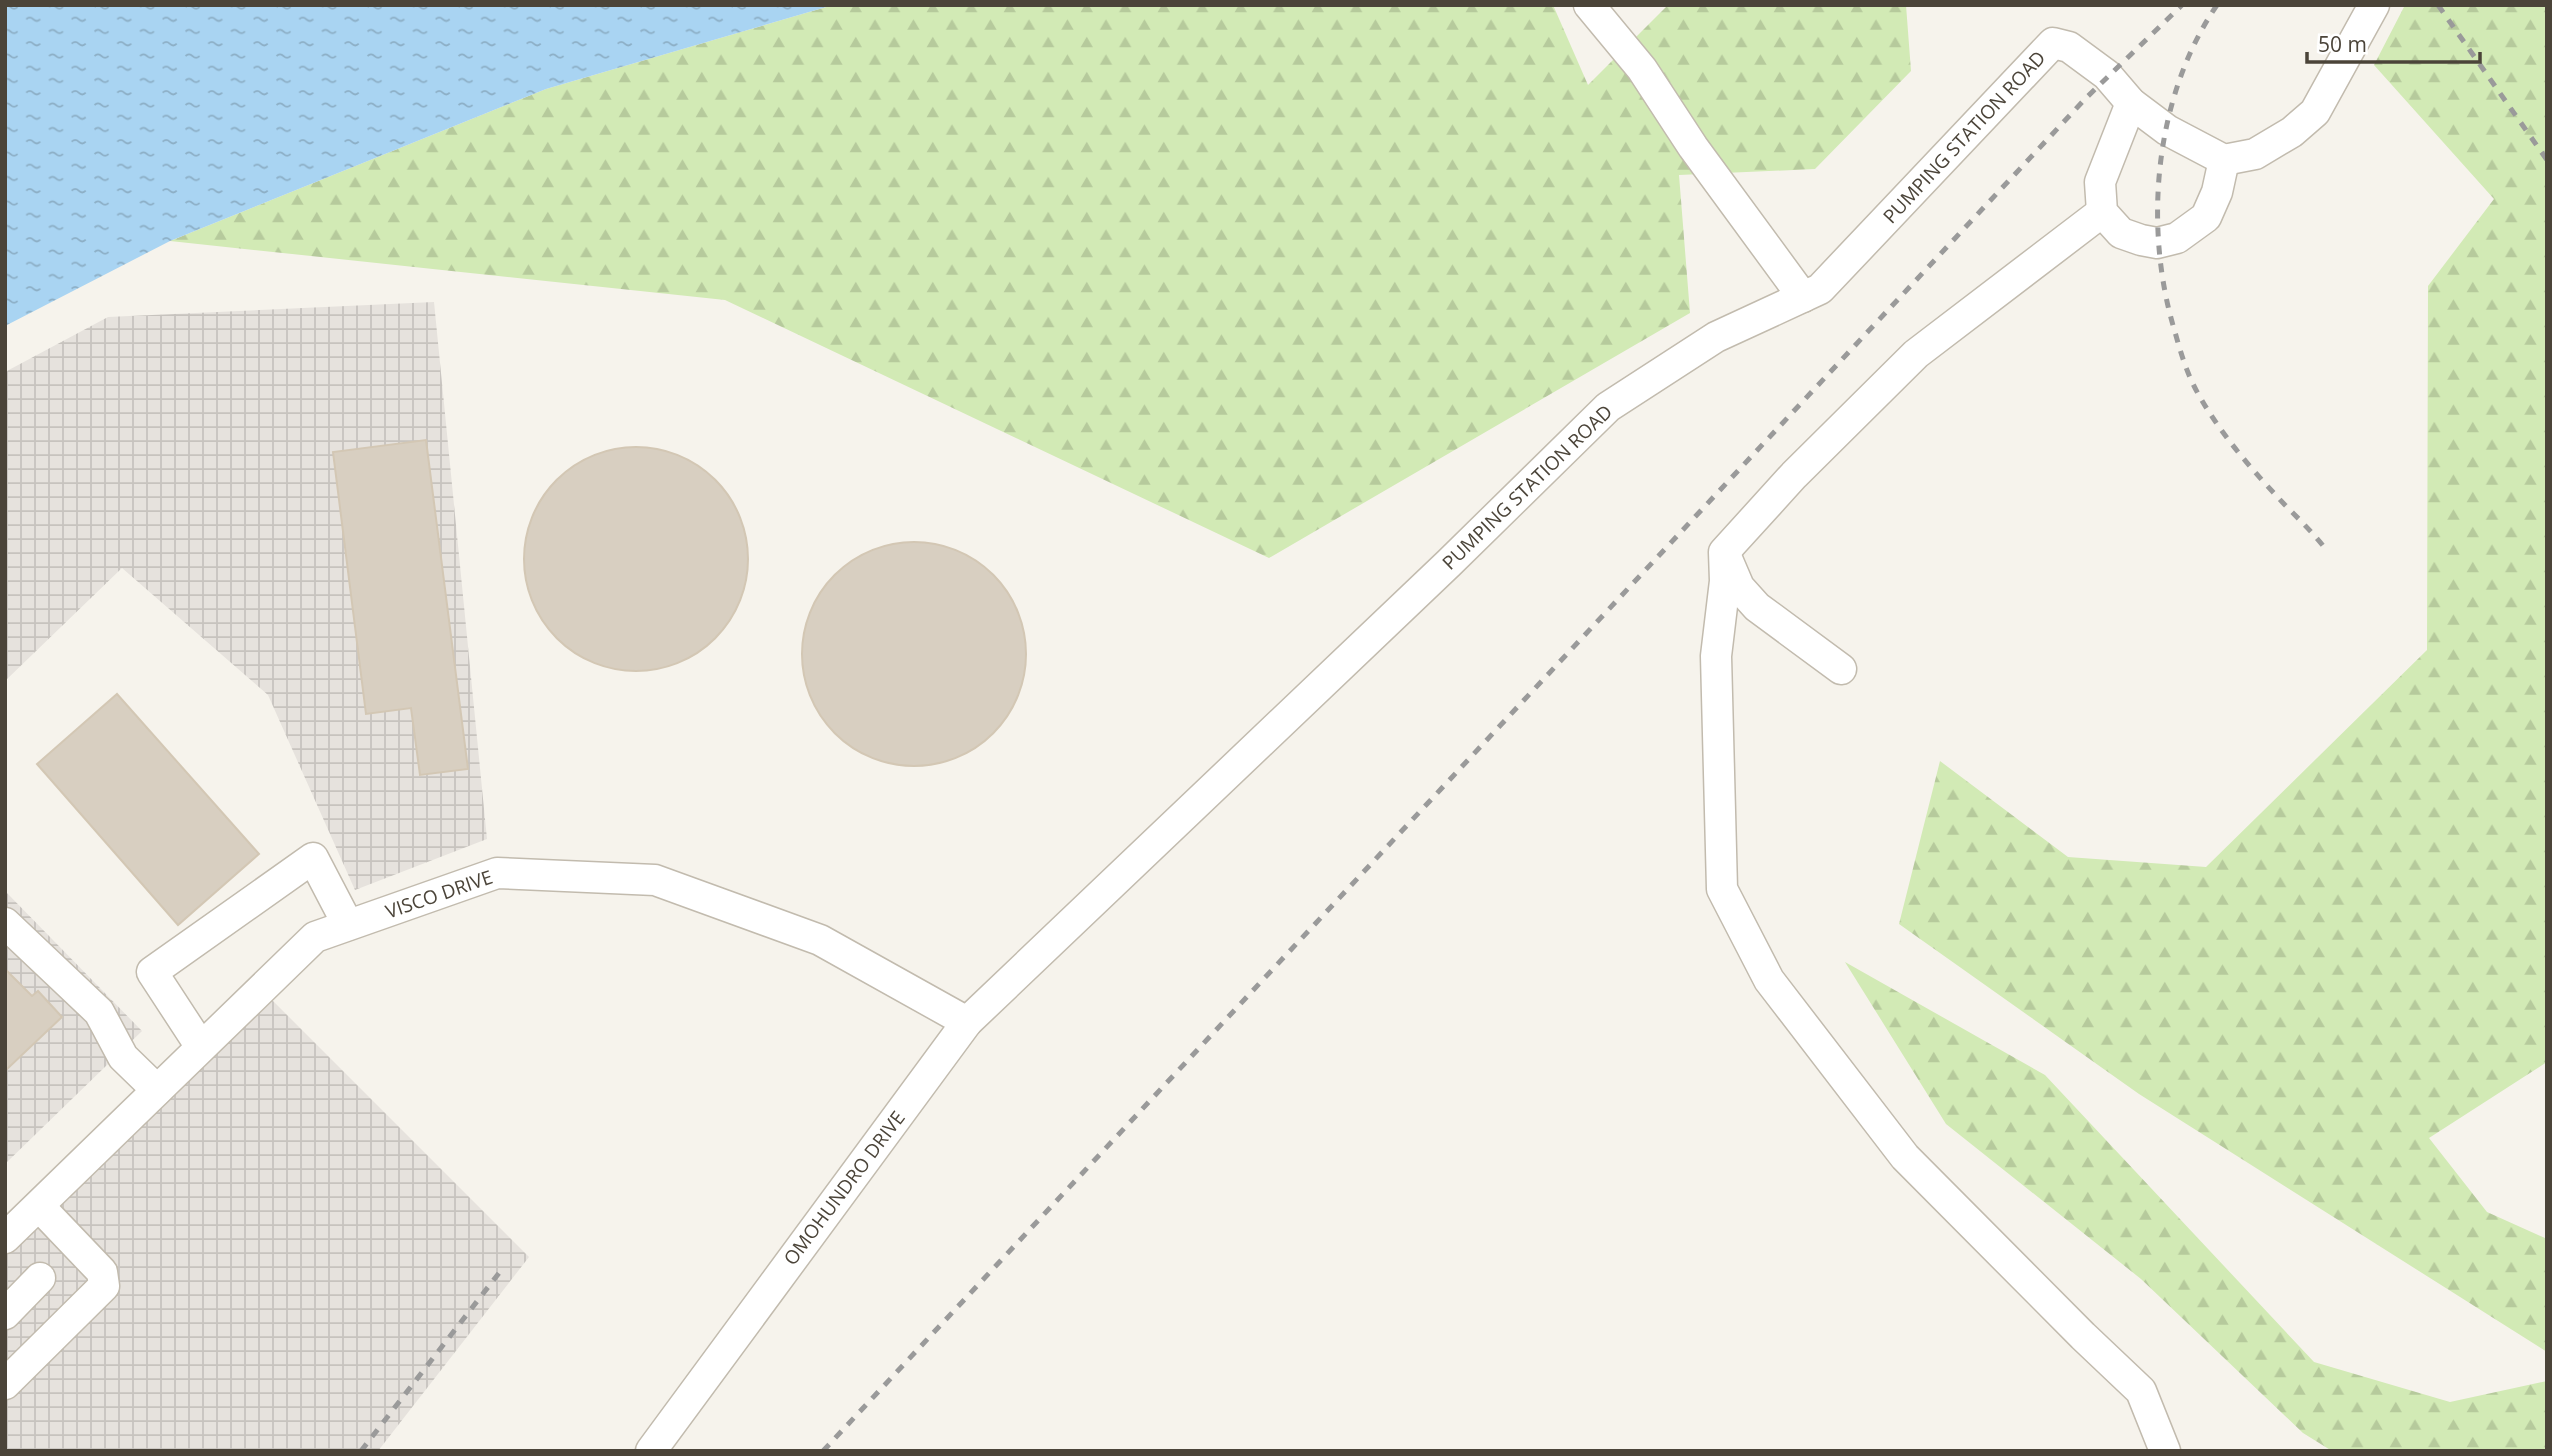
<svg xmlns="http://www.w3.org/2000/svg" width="2552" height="1456" viewBox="0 0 2552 1456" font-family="'Open Sans',sans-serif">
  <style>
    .industrial { fill: url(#industrial-grid) }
    .forest { fill: url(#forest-firs) }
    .water { fill: url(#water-ripples) }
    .building { fill: #d8cfc1; stroke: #d3c7b4; stroke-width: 2 }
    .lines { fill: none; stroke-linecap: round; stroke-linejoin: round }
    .minor-casing { stroke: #c2bbae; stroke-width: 33 }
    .minor { stroke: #fff; stroke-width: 30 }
    .rail { stroke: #9a9a9a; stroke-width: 5; stroke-dasharray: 9 9; stroke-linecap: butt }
    .labels { text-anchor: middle; stroke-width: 5; stroke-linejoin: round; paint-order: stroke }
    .street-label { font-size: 19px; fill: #4b4439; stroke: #fff }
  </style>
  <defs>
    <pattern id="industrial-grid" width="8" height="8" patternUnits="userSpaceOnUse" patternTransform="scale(1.75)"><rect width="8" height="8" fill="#e6e2dd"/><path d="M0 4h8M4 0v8" fill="none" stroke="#c7c3be"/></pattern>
    <pattern id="forest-firs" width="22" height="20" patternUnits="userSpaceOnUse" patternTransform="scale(1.75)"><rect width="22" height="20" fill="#d2eab5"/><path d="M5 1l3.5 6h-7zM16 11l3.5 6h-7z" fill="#b6ca9c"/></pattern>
    <pattern id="water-ripples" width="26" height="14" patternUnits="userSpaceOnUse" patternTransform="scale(1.75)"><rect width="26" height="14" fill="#a9d4f2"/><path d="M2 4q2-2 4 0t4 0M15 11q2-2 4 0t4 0" fill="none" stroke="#8caec5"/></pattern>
  </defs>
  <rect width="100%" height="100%" fill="#f6f3ec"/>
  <!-- industrial -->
  <g class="industrial">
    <path d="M434 302 487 839 355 890 268 695 122 568 5 681V372L108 317Z"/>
    <path d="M5 891 142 1031 5 1164Z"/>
    <path d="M265 993 529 1257 378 1451H5V1253Z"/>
  </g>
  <!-- forest -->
  <g class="forest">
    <path d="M833 5H1553L1588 85 1668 5H1906L1911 71 1815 169 1679 175 1690 313 1269 558 725 300 170 241 546 89Z"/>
    <path d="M2405 5H2547V1062L2429 1138 2487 1212 2547 1239V1352L2139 1094 1899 924 1940 761 2068 857 2206 867 2427 650 2428 286 2494 199 2374 65Z"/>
    <path d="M1845 962 2045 1075 2314 1362 2450 1402 2547 1381V1451H2332L2303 1433 2141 1279 1946 1124Z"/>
  </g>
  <!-- water -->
  <path class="water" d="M5 5H833L546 89 170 241 5 326Z"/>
  <!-- building -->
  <g class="building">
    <path d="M426 440 468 769 420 775 411 708 366 714 333 452Z"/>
    <circle cx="636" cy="559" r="112"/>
    <circle cx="914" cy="654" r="112"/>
    <path d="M117 694 259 854 178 925 37 764Z"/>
    <path d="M5 969 32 996 38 991 62 1017 5 1071Z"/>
  </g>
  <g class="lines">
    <!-- minor casing -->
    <g class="minor-casing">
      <g id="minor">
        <path d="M1589 5 1642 69 1693 147 1803 297"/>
        <path d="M2131 103 2100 182 2102 212 2121 233 2141 240 2157 243 2177 238 2206 217 2217 192 2224 160"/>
        <path d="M2102 212 1916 354 1794 475 1724 552 1725 581 1716 656 1722 889 1769 980 1905 1157 2083 1336 2141 1391 2165 1451"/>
        <path d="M1727 559 1739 587 1757 607 1841 669"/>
        <path d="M5 923 99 1012 123 1057 157 1090"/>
        <path d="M201 1047 152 972 313 858 348 925"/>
        <path d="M5 1238 315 937 497 873 655 880 820 940 967 1022"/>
        <path d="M5 1314 40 1278"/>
        <path d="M5 1384 104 1286 102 1272 39 1206"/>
        <path d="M651 1451 967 1022 1449 563 1608 407 1716 337 1820 289 2053 43 2069 47 2107 75 2131 103 2167 130 2224 160 2255 154 2292 132 2315 112 2374 5"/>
      </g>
    </g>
    <!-- minor -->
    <use href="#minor" class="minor"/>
    <!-- rail -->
    <g class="rail">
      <path d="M2217 5C2154 97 2143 228 2175 332 2181 354 2188 377 2200 397 2222 436 2254 472 2285 505 2300 520 2315 535 2328 552"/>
      <path d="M2438 5 2547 160"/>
      <path d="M361 1451 499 1273"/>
      <path d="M823 1451 2086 98 2182 5"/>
    </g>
  </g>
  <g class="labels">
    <!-- street labels -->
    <g class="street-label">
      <text transform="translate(1964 137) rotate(-47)" y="7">PUMPING STATION ROAD</text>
      <text transform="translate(1527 487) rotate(-44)" y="7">PUMPING STATION ROAD</text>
      <text transform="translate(439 894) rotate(-19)" y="7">VISCO DRIVE</text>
      <text transform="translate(844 1188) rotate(-53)" y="7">OMOHUNDRO DRIVE</text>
    </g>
  </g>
  <!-- border -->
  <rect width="2552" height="1456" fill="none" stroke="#4b4439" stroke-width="14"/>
  <!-- scale -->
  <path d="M2307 52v10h173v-10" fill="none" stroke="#4b4439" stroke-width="3.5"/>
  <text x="2318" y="52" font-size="21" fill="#4b4439" stroke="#ffffff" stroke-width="5" paint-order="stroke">50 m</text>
</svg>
